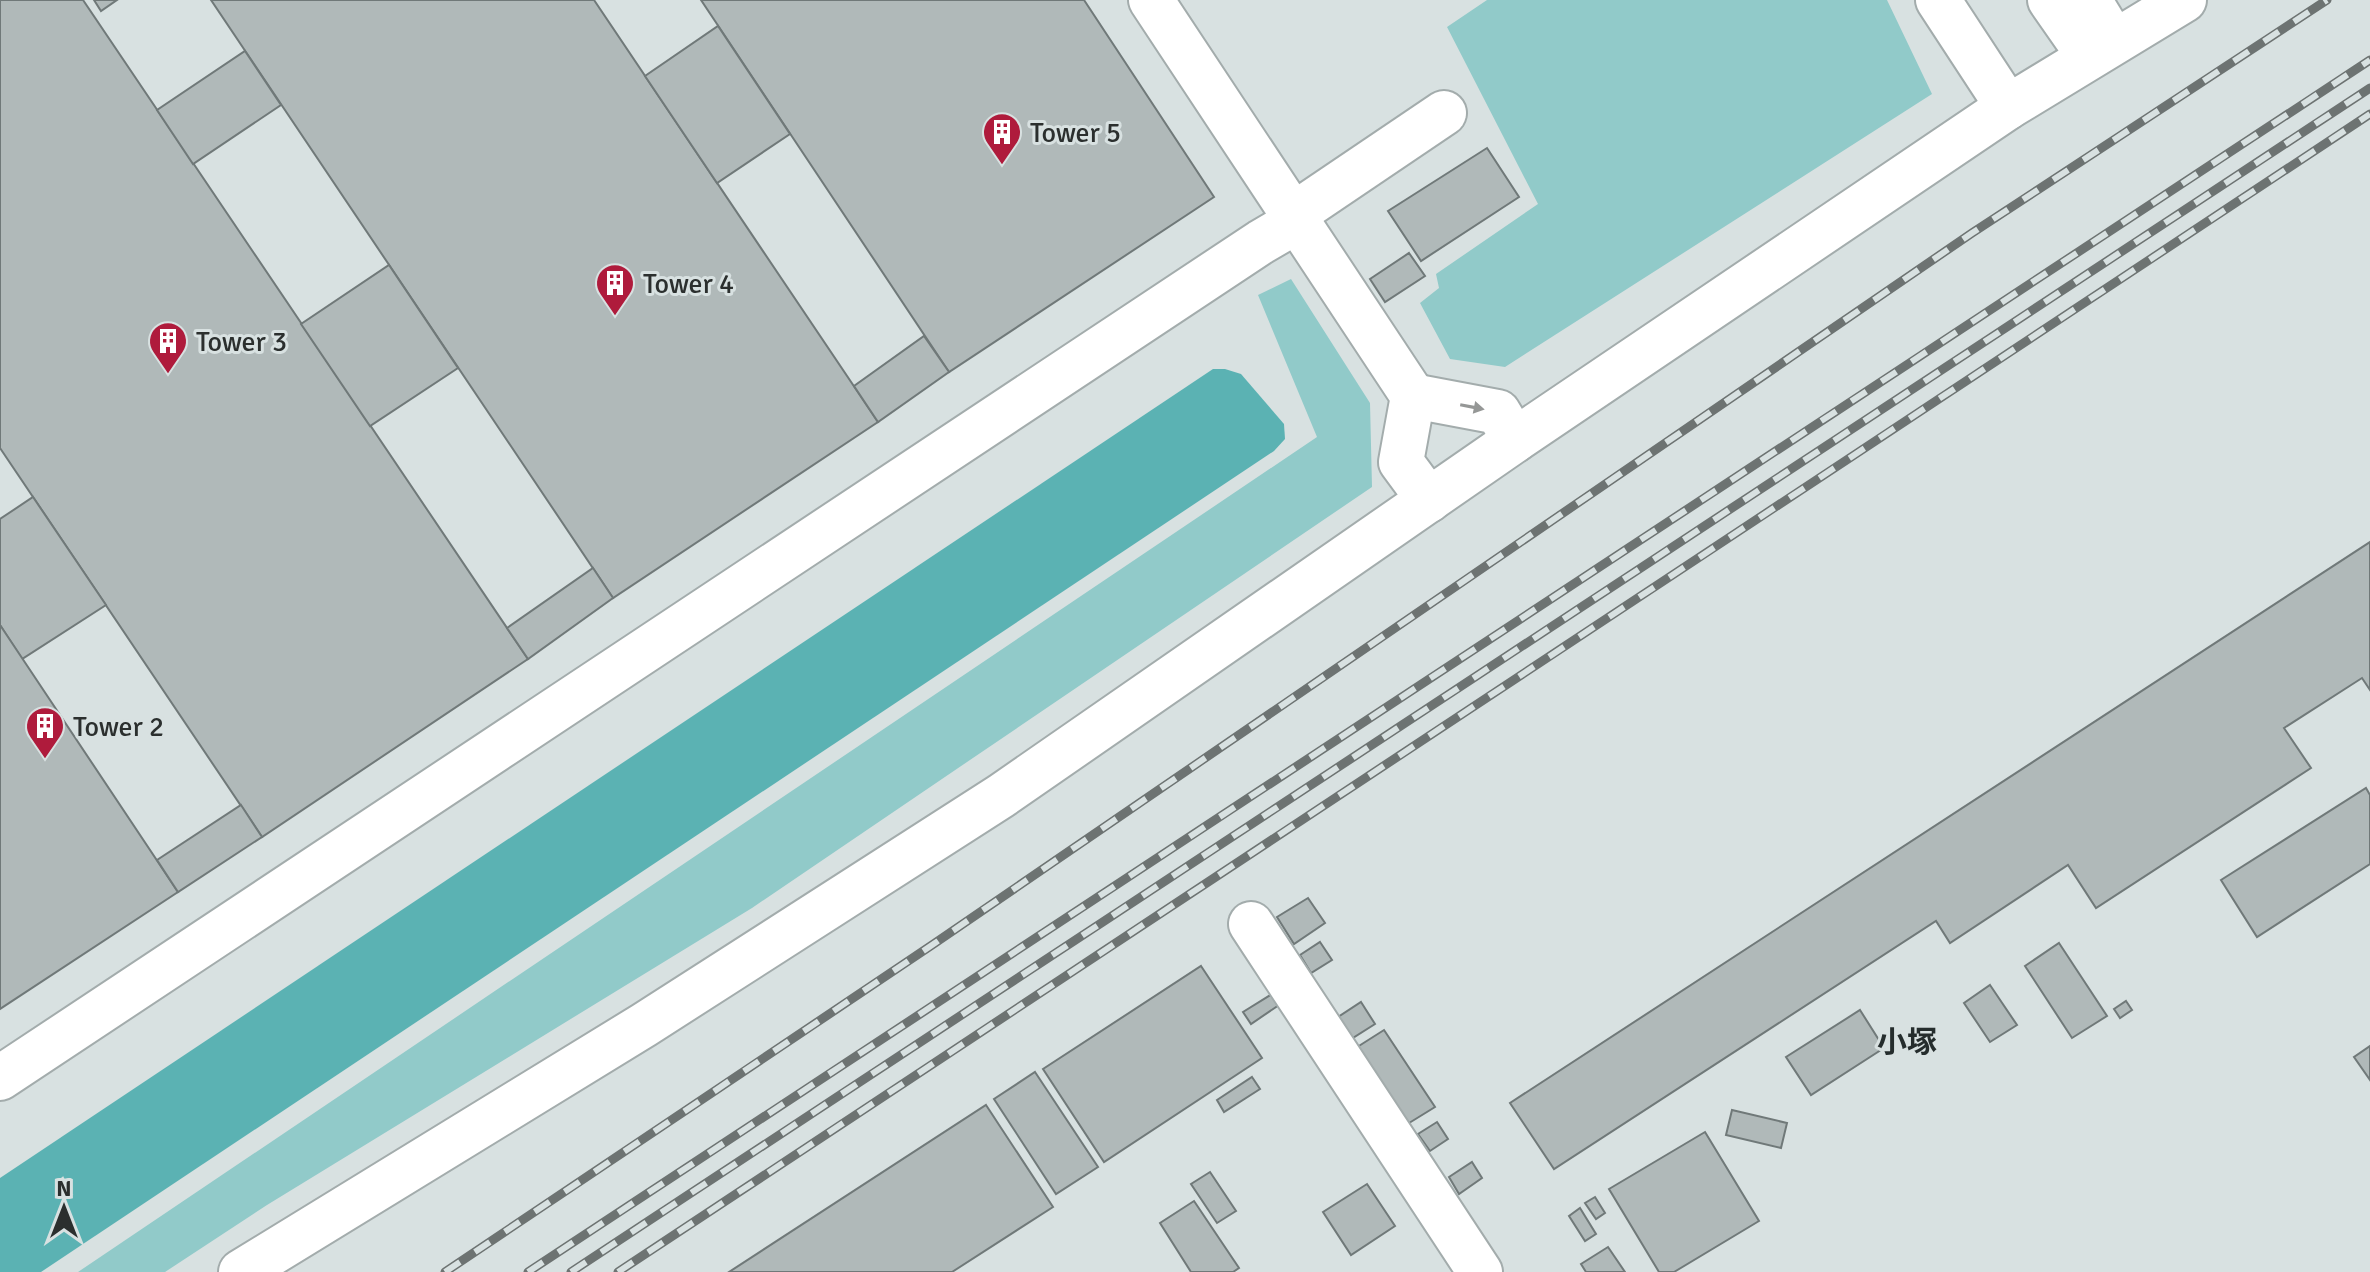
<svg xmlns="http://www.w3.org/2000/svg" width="2370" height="1272" viewBox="0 0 2370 1272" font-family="Signika,'Noto Sans JP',sans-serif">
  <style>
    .green { fill: #91cac9 }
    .water { fill: #5bb2b3 }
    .building { fill: #b0b9b9; stroke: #707979; stroke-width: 2 }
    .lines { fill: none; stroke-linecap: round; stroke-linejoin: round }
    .minor-casing { stroke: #a3acac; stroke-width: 48 }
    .minor { stroke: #fff; stroke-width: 44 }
    .rail-casing { stroke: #6d7372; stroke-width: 9 }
    .rail { stroke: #d8e1e1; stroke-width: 6; stroke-dasharray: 18; stroke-linecap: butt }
    .oneway { fill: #959796 }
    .labels { text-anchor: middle; stroke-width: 6; stroke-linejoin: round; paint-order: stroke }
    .poi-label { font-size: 28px; fill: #2b2f2e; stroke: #d8e1e1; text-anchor: start }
    .neighbourhood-label { font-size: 30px; font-weight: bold; fill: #252d2d; stroke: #d8e1e1 }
  </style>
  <rect width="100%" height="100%" fill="#d8e1e1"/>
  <!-- green -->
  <g class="green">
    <path d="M1487 0H1887L1932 94 1505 367 1450 359 1420 303 1439 288 1436 274 1538 204 1447 27Z"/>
    <path d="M1291 279 1370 403 1372 487 752 908 267 1205 165 1272H78L1317 437 1258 295Z"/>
  </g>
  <!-- water -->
  <path class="water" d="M1213 369H1225L1241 374 1284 424 1285 439 1274 451 41 1272H0V1178Z"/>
  <!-- building -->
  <g class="building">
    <path d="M0 0H83L528 659 262 837 0 448Z"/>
    <path d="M94 0H117L101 11Z"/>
    <path d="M211 0H594L878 422 613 598Z"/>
    <path d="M701 0H1084L1214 197 949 372Z"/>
    <path d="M718 26 790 134 717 183 645 76Z"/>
    <path d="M245 51 281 105 193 164 157 110Z"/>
    <path d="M1487 148 1519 197 1421 261 1388 211Z"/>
    <path d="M1409 253 1425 276 1385 302 1370 279Z"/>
    <path d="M389 265 458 368 370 426 301 324Z"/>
    <path d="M924 336 949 372 878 422 854 386Z"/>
    <path d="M33 497 106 605 22 659 0 625V519Z"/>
    <path d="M2370 542V690L2362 678 2284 728 2311 768 2096 908 2068 865 1950 943 1936 921 1554 1169 1510 1103Z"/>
    <path d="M593 568 613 598 528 659 507 628Z"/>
    <path d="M0 625 178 892 0 1009Z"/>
    <path d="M2366 788 2370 795V864L2257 937 2221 880Z"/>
    <path d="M241 805 262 837 178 892 157 860Z"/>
    <path d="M1308 898 1325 923 1294 944 1277 917Z"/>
    <path d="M1320 942 1332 960 1311 973 1300 955Z"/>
    <path d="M2059 943 2107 1016 2072 1038 2025 966Z"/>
    <path d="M1201 966 1262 1058 1104 1162 1043 1069Z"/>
    <path d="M1990 985 2017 1025 1990 1042 1964 1003Z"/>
    <path d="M1272 994 1279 1005 1251 1024 1243 1012Z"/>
    <path d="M2126 1001 2132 1010 2120 1018 2114 1009Z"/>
    <path d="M1361 1002 1375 1024 1348 1041 1335 1019Z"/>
    <path d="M1860 1010 1884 1048 1811 1095 1786 1057Z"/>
    <path d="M1384 1030 1435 1107 1401 1128 1351 1051Z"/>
    <path d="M2370 1046V1080L2354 1057Z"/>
    <path d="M1035 1072 1098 1167 1056 1194 994 1099Z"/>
    <path d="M1252 1077 1260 1089 1224 1112 1217 1100Z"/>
    <path d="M986 1105 1053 1207 952 1272H729Z"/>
    <path d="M1732 1110 1787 1123 1781 1148 1726 1135Z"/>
    <path d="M1437 1122 1448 1139 1430 1151 1418 1134Z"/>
    <path d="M1705 1132 1759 1221 1674 1272H1659L1609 1189Z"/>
    <path d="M1472 1162 1482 1178 1459 1194 1449 1177Z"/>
    <path d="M1210 1172 1236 1211 1217 1223 1191 1184Z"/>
    <path d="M1367 1184 1395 1226 1351 1255 1323 1212Z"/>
    <path d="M1595 1197 1605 1213 1596 1219 1585 1203Z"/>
    <path d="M1194 1201 1239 1268 1233 1272H1191L1160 1223Z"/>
    <path d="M1580 1208 1596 1234 1585 1241 1569 1216Z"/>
    <path d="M1608 1247 1625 1272H1586L1581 1264Z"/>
  </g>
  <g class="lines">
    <!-- minor casing -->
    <g class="minor-casing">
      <g id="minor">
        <path d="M1151 0 1413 396 1401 462 1429 500"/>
        <path d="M1938 0 2008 107"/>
        <path d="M2050 0 2089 56"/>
        <path d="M2089 0 2114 41"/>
        <path d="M1293 215 1444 113"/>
        <path d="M1413 396 1498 412 1515 440"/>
        <path d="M1251 924 1480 1272"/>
        <path d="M0 1078 1261 242 1297 221"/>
        <path d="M241 1272 644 1025 1001 796 1515 440 2008 107 2184 0"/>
      </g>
    </g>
    <!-- minor -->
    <use href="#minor" class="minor"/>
    <!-- rail casing -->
    <g class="rail-casing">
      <g id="rail">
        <path d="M445 1272 935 943 1972 233 2327 0"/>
        <path d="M528 1272 2370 60"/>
        <path d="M571 1272 2370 88"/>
        <path d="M618 1272 2370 114"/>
      </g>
    </g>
    <!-- rail -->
    <use href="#rail" class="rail"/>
  </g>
  <!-- one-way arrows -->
  <defs><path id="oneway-solid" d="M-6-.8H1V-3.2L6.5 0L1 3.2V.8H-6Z" transform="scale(2)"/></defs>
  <use class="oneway" href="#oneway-solid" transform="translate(1472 407) rotate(11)"/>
  <!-- icons -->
  <defs>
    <g id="building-pin" transform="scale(2)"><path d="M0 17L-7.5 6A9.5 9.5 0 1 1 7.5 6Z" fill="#af1b3c" stroke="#d8e1e1"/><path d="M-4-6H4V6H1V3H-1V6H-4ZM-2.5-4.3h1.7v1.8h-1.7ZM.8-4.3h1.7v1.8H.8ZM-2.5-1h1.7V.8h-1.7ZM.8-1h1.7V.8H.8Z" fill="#fff"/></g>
  </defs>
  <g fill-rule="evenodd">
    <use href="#building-pin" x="1002" y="132"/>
    <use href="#building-pin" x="615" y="283"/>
    <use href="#building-pin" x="168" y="341"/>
    <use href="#building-pin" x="45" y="726"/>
  </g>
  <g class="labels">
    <!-- poi labels -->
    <g class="poi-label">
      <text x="1030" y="142">Tower 5</text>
      <text x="643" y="293">Tower 4</text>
      <text x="196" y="351">Tower 3</text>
      <text x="73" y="736">Tower 2</text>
    </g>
    <!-- neighbourhood labels -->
    <g class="neighbourhood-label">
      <text x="1907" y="1052">小塚</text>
    </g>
  </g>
  <!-- north arrow -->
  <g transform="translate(64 1208)" stroke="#d8e1e1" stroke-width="6" paint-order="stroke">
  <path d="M0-6L14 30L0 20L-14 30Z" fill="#2b2f2e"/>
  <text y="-12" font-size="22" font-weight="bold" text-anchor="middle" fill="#2b2f2e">N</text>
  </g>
</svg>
